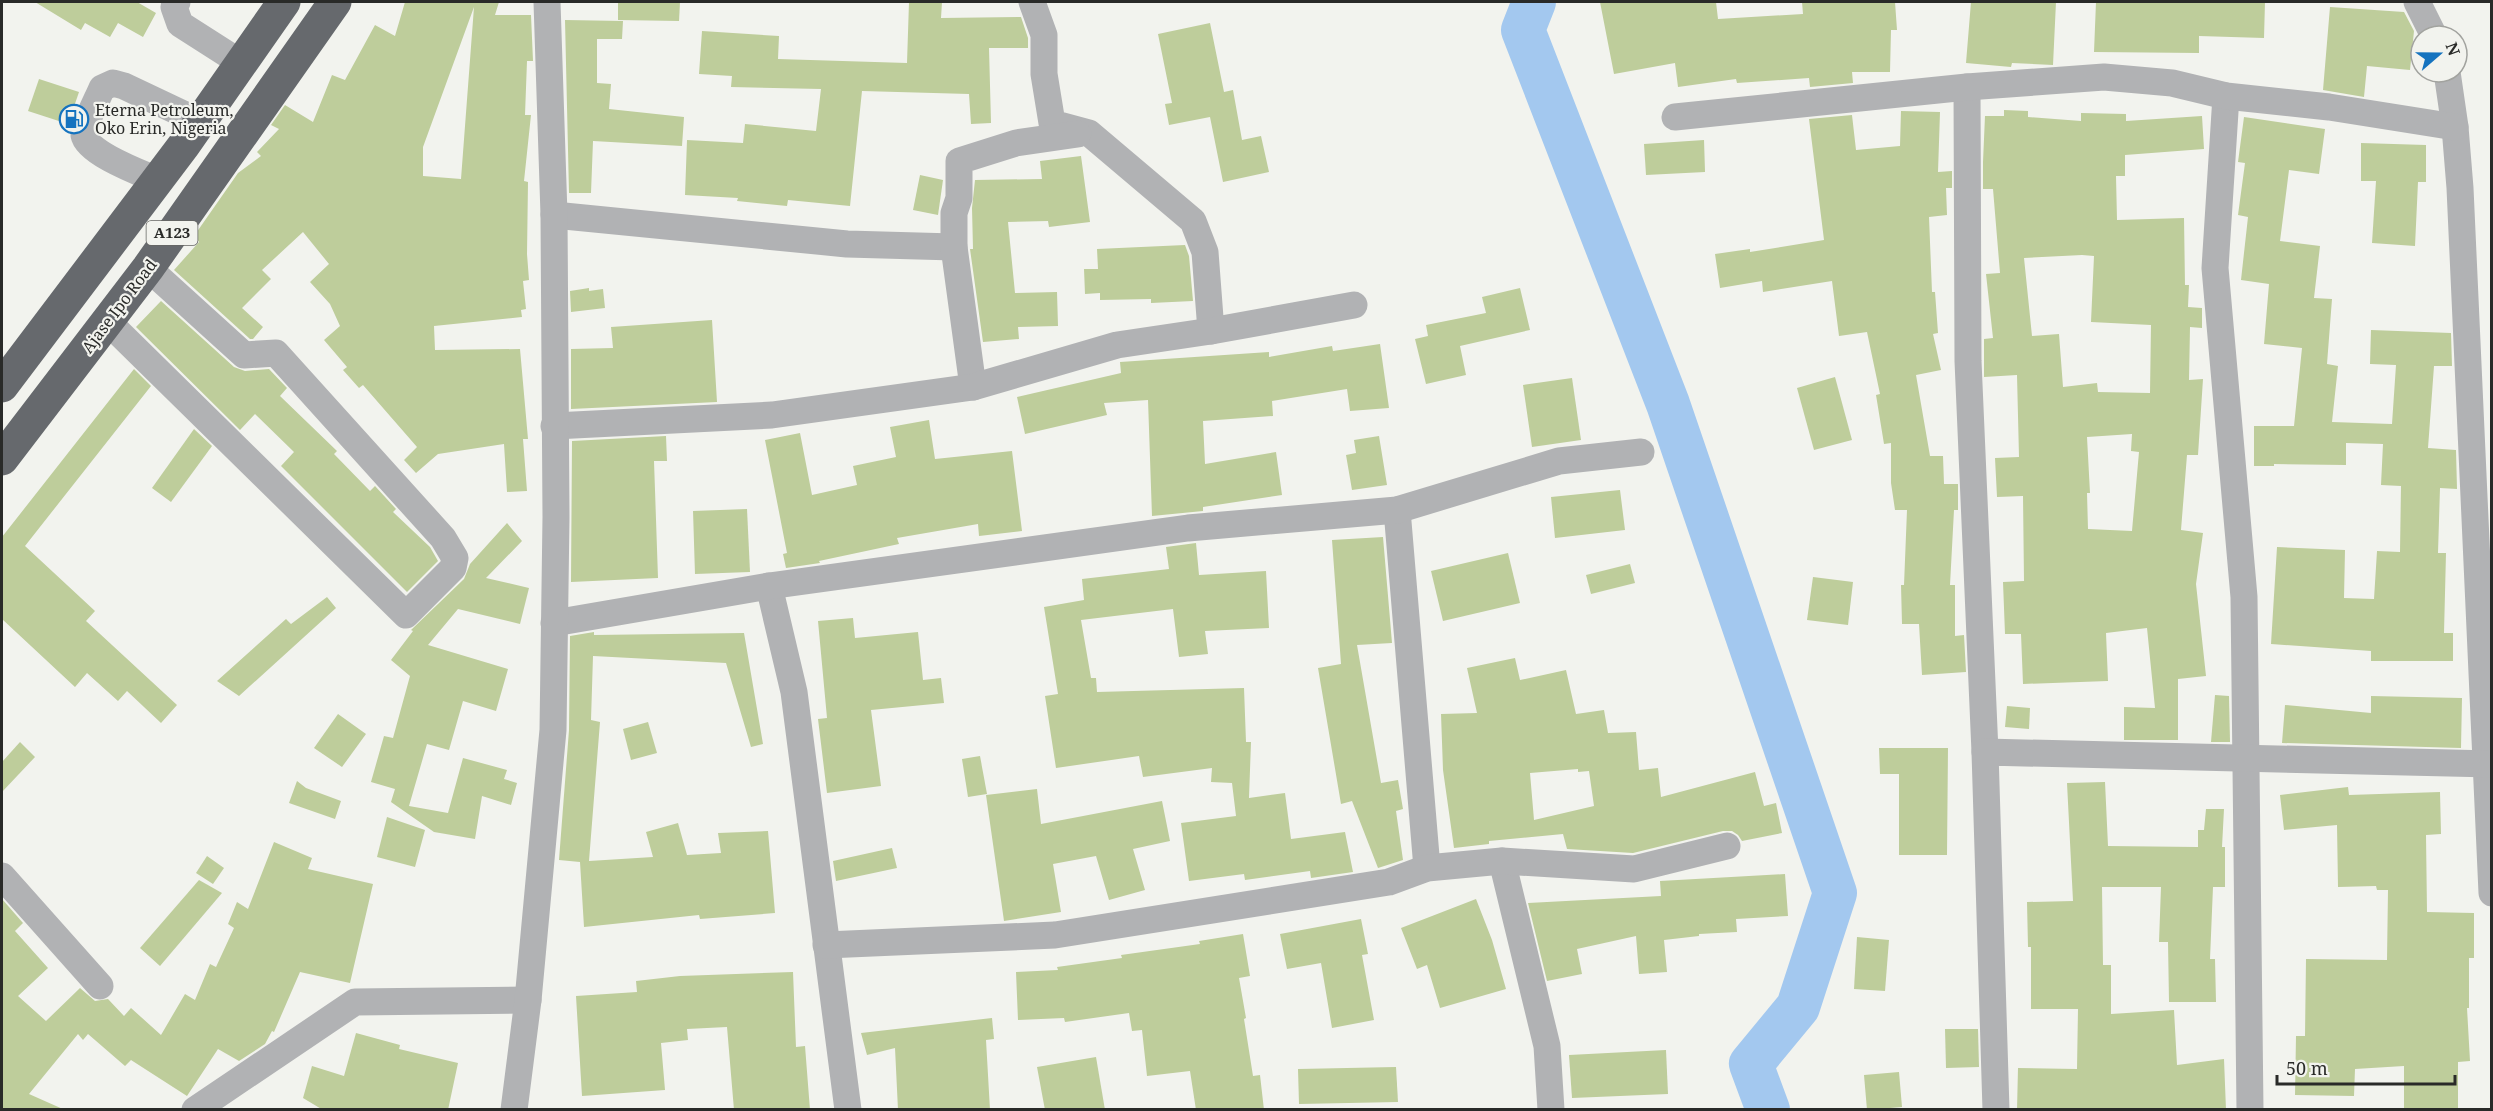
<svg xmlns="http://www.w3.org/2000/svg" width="2493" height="1111" viewBox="0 0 2493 1111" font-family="'Noto Serif',serif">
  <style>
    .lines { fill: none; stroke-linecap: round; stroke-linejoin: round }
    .river { stroke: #a3c8ef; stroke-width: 44 }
    .building { fill: #becd9b; fill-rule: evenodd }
    .minor { stroke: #b1b2b4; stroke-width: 27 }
    .highway { stroke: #66696d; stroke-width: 33 }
    .labels { text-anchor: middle; stroke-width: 4.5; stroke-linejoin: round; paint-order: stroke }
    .shield { fill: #f2f3ee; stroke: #656663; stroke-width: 1.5 }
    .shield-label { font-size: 15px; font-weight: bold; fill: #292a28 }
    .poi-label { font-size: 16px; fill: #292a28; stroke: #f2f3ee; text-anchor: start }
    .street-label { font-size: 16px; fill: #292a28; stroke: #f2f3ee }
  </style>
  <rect width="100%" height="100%" fill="#f2f3ee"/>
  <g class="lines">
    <!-- river -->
    <path class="river" d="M1534 2 1523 30 1668 404 1835 893 1798 1007 1751 1064 1768 1110"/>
  </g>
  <!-- building -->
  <g class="building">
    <path d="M35 2H137L156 13 143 37 118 23 110 37 85 23 81 30Z"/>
    <path d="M405 2H499L495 15H531L533 61H527L525 115H531L524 181 528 182 527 254 529 280 523 281 526 309 521 310 522 317 434 326 435 350 520 349 528 439H523L527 491 507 492 504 444 438 454 416 473 404 460 417 447 363 385 359 388 343 370 347 367 324 340 340 326 330 304 310 282 329 264 303 232 262 270 271 279 242 308 263 327 253 339H250L174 270 199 242 194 236 238 173 261 156 257 152 279 129 271 125 285 105 313 122 332 75 345 80 375 25 395 36ZM474 7 461 179 423 176V147Z"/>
    <path d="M618 2H680L679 21 618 20Z"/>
    <path d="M909 2H942L941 18 1021 17 1028 38V48H989L991 123 971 124 969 94 862 91 850 206 788 200 787 206 737 201 738 198 685 195 687 140 743 143 745 124 816 131 821 89 731 87 732 76 699 74 702 31 779 36 778 59 907 63Z"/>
    <path d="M1600 2H1716L1718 19 1803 14 1802 2H1895L1897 30H1891L1890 72H1852L1853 83 1810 87 1809 78 1737 83 1736 79 1678 87 1675 63 1614 74Z"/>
    <path d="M1971 2H2056L2053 65 2012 63 2011 67 1966 63Z"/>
    <path d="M2096 2H2265L2264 38 2199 36V53L2094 52Z"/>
    <path d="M2330 7 2404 12 2414 31 2410 70 2367 66 2364 97 2323 90Z"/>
    <path d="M565 20 623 21 622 39H597V83L611 84 609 109 684 117 682 146 593 141 591 193H569Z"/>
    <path d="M1210 23 1224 92 1233 90 1242 140 1261 136 1269 172 1223 182 1210 117 1169 125 1165 104 1172 103 1158 34Z"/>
    <path d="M39 79 79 92 68 124 28 111Z"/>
    <path d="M2004 110 2028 111V117L2081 121V113L2126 114V121L2202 116 2204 149 2125 155V176H2116L2117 220 2184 218 2185 285H2189L2188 307 2202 308V328L2190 327 2189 380 2203 379 2198 455H2187L2181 530 2203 533 2196 584 2206 676 2178 679V740H2124V707L2155 708 2147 628 2106 633 2108 681 2023 684 2021 634H2005L2003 582 2024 581 2023 496 1997 497 1995 458 2019 457 2017 375 1984 377V339L1993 338 1986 274 2000 273 1993 189H1983V162L1985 116H2004ZM2082 255 2094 256 2091 322 2151 325 2150 393 2098 392 2097 383 2063 387 2059 334 2032 336 2024 258ZM2132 434 2131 451 2139 452 2132 531 2088 529 2087 493H2090L2087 437Z"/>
    <path d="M1901 111 1940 112 1938 172 1952 171V188H1946L1947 215 1929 217 1932 292H1935L1938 333 1933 334 1941 370 1916 375 1930 456H1943L1944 484H1958V510H1954L1950 585H1955V636L1964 635 1966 672 1922 675 1919 624H1902L1901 585H1904L1907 510H1895L1891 483V443L1884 444 1876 395 1880 394 1867 332 1839 336 1832 281 1763 292 1762 281 1720 288 1715 254 1750 249V252L1824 240 1809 119 1852 115 1856 150 1900 146Z"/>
    <path d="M2244 117 2325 129 2319 174 2289 170 2280 241 2320 246 2314 298 2332 299 2327 364 2338 366 2332 422 2392 424 2396 365 2370 364 2371 330 2451 333 2452 366H2434L2428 448 2456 450 2457 489 2440 488 2438 553H2446L2444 633H2453V661H2371V651L2271 644 2277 547 2345 550 2344 598 2374 599 2377 551 2400 552 2401 486 2381 485 2383 444 2346 443V465L2274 464V466H2254V426H2294L2302 348 2264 344 2269 284 2241 280 2248 217 2238 215 2245 163 2238 162Z"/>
    <path d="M1704 140 1705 172 1646 175 1644 144Z"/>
    <path d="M2361 143 2426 145V182H2418L2415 246 2372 243 2376 181H2361Z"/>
    <path d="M1081 156 1090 222 1049 227 1048 221 1008 222 1015 293 1057 292 1058 326 1018 327 1019 339 983 342 970 249H973L972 208 975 180 1042 179 1040 161Z"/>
    <path d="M920 175 943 180 938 215 913 210Z"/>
    <path d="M1185 245 1189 256 1193 301 1151 303V299L1100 300V293L1085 294 1084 269H1098L1097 249Z"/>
    <path d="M589 288V291L603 289 605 308 571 312 570 291Z"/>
    <path d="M1520 288 1530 330 1460 346 1466 375 1426 384 1415 339 1428 336 1426 325 1486 313 1482 297Z"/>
    <path d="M161 301 234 367 245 371 269 369 287 388 280 396 337 451 334 454 370 491 375 486 396 509 393 512 430 547 438 561 407 592 281 466 294 452 255 414 240 430 136 327Z"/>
    <path d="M712 320 717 402 571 409V349L613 348 611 327Z"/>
    <path d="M1380 344 1389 408 1350 411 1347 389 1272 401 1273 416 1203 421 1205 464 1276 452 1282 495 1203 507V511L1152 516 1148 400 1104 403 1107 415 1025 434 1017 397 1121 373 1120 362 1269 352V357L1332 346 1333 351Z"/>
    <path d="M134 369 151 386 25 546 95 611 86 621 177 705 161 723 127 691 118 701 87 673 75 687 2 619V537Z"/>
    <path d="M1835 377 1852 440 1814 450 1797 388Z"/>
    <path d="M1572 378 1581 440 1532 447 1523 385Z"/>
    <path d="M929 420 935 459 1012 451 1022 531 979 536 978 524 897 538 899 544 819 561 820 563 786 568 783 554 787 553 765 440 800 433 812 495 857 485 853 466 896 457 890 427Z"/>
    <path d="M194 429 212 446 171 502 152 488Z"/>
    <path d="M666 436 667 461H654L658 578 571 582 572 441Z"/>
    <path d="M1379 436 1387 485 1352 490 1346 455 1356 453 1354 440Z"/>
    <path d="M1620 490 1625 530 1555 538 1551 497Z"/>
    <path d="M747 509 750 572 695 574 693 511Z"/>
    <path d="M507 523 522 541 486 578 529 588 520 624 458 609 428 645 508 669 496 711 463 701 449 750 427 744 409 806 448 813 463 758 507 770 504 779 517 783 511 805 482 796 475 839 434 832 391 802 395 789 371 782 384 736 393 738 410 676 391 660 413 631 411 630 464 579 470 564Z"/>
    <path d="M1383 537 1392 643 1357 645 1381 783 1398 780 1403 809 1396 811 1403 860 1378 868 1352 801 1341 804 1318 668 1341 664 1332 540Z"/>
    <path d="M1196 543 1199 575 1266 571 1269 628 1205 631 1208 654 1179 657 1173 609 1081 620 1091 678H1096L1097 692 1244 688 1246 742H1251L1249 798 1285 793 1291 839 1345 832 1353 872 1311 878 1310 871 1245 880 1244 874 1189 881 1181 823 1236 816 1232 783 1211 782 1212 768 1143 777 1139 756 1056 768 1045 696 1058 694 1044 607 1084 600 1082 579 1169 569 1166 547Z"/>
    <path d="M1508 553 1520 603 1443 621 1431 571Z"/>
    <path d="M1630 564 1635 583 1591 594 1586 575Z"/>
    <path d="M1813 577 1853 582 1848 625 1807 620Z"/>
    <path d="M327 597 336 608 239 696 217 681 286 619 291 624Z"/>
    <path d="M853 618 855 638 918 632 923 680 941 678 944 703 871 710 881 786 827 793 818 719 827 718 818 621Z"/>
    <path d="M594 632V635L744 633 763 744 751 747 726 663 593 656 591 720 600 722 589 861 653 857 646 832 678 823 687 855 721 853 718 833 768 831 775 913 700 919 699 915 584 927 580 862 559 860 569 730 570 636Z"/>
    <path d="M1515 658 1520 680 1566 670 1576 714 1604 710 1608 733 1636 732 1639 770 1658 768 1661 797 1755 772 1764 806 1776 803 1782 833 1742 841 1738 835 1732 831H1723L1633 853 1567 849 1563 834 1489 841V844L1454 848 1443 770 1441 714 1477 713 1467 668ZM1578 769V772L1589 771 1594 806 1534 820 1530 773Z"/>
    <path d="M2215 695 2229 696 2230 742H2211Z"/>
    <path d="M2371 696 2462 698 2461 748 2282 743 2285 705 2371 713Z"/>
    <path d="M2007 706 2030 708 2029 729 2005 727Z"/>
    <path d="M338 714 366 734 342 767 314 748Z"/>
    <path d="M648 722 657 753 631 760 623 729Z"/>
    <path d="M20 742 35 757 2 792V762Z"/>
    <path d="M1879 748H1948L1947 855H1899V774H1880Z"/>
    <path d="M980 756 987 794 968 797 962 759Z"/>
    <path d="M297 781 306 788 341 801 335 819 289 803Z"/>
    <path d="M2105 782 2108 846 2198 847V830H2204L2206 809H2224L2222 847H2225V887H2213L2210 959H2215L2216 1002H2169L2168 942H2159L2161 887H2102L2103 965H2111V1014L2174 1010 2177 1065 2224 1059 2226 1110H2017L2018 1068 2077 1069 2078 1009H2031V947H2028L2027 902 2073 901 2067 783Z"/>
    <path d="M2348 787 2349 795 2440 792 2441 834 2426 835 2427 912 2474 913V958H2469V1008H2467L2470 1061 2458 1062V1110H2404V1066L2355 1069 2354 1096 2295 1095 2296 1036H2305L2306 959 2387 960 2388 890H2377L2376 886 2338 887 2337 825 2284 830 2280 795Z"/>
    <path d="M1037 789 1041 824 1162 801 1170 841 1133 849 1145 890 1109 900 1096 856 1053 864 1061 912 1004 921 986 795Z"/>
    <path d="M387 817 425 830 415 867 377 857Z"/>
    <path d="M274 842 312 858 308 869 373 884 350 983 300 972 274 1032 272 1031 265 1044 239 1061 218 1049 187 1096 131 1060 125 1066 88 1034 83 1040 78 1034 29 1094 65 1110H2V899L23 923 15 931 48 968 18 996 46 1021 80 988 95 1001 108 999 124 1016 131 1008 161 1035 185 994 195 1000 210 964 216 967 234 928 228 924 237 902 248 909Z"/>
    <path d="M892 848 897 868 836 881 833 861Z"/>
    <path d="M207 856 224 868 213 884 196 873Z"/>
    <path d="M1785 874 1788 916 1736 919 1737 932 1699 934V936L1664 940 1667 972 1639 974 1636 936 1577 949 1582 974 1547 981 1528 903 1661 896 1660 881Z"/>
    <path d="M199 880 222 893 160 966 140 948Z"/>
    <path d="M1476 899 1492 940 1506 989 1440 1008 1427 965 1417 969 1401 928Z"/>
    <path d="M1361 919 1368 954 1362 955 1374 1020 1332 1028 1321 963 1287 969 1280 934Z"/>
    <path d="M1243 934 1250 976 1239 978 1246 1018 1244 1019 1253 1076 1260 1075 1264 1110H1196L1190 1071 1147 1076 1142 1030 1132 1031 1129 1013 1065 1022 1064 1018 1018 1020 1016 972 1058 970 1057 967 1122 958 1121 955 1200 944 1199 941Z"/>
    <path d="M1857 937 1889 940 1885 991 1854 989Z"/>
    <path d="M793 972 796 1047 805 1046 810 1110H734L727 1027 687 1029 688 1040 661 1043 665 1090 582 1096 576 996 637 992 636 981 680 976Z"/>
    <path d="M992 1018 994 1039 986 1040 990 1110H898L895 1048 867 1055 861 1033Z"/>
    <path d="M1945 1029H1978L1979 1067 1946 1068Z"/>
    <path d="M356 1033 400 1045 399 1049 458 1063 448 1110H323L303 1098 312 1066 344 1076Z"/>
    <path d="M1666 1050 1668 1094 1572 1098 1569 1055Z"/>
    <path d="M1096 1057 1105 1110H1045L1037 1067Z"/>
    <path d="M1396 1067 1398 1102 1299 1104 1298 1069Z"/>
    <path d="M1899 1072 1902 1107 1867 1110 1864 1075Z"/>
  </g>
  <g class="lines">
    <!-- minor -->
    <g class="minor">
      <path d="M177 2 174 7 180 24 241 63"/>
      <path d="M1032 2 1044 35V74L1052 123 1089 133 1193 221 1205 252 1211 331"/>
      <path d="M2417 2 2434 36"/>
      <path d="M2447 72 2455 127 2460 188 2492 893"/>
      <path d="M1967 87 1968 361 1985 752"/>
      <path d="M2226 96 2215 268 2244 597 2250 1110"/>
      <path d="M1675 117 1967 87 2104 77 2172 83 2226 96 2329 107 2455 127"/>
      <path d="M157 180C141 173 87 153 84 135 83 126 98 98 102 88L113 83 124 86 200 122"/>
      <path d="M554 215 847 244 954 247"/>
      <path d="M107 321 406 615 453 568 455 558 443 538 276 353 244 355 148 268"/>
      <path d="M973 387 954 247V213L959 198V161L1016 143 1078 134"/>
      <path d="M554 426 772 415 973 387 1117 345 1211 331 1354 305"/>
      <path d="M1397 510 1427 868"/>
      <path d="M769 586 794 692 848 1110"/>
      <path d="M554 623 769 586 1188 528 1397 510 1559 461 1641 452"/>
      <path d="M1502 861 1547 1046 1551 1110"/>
      <path d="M2 876 100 986"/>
      <path d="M826 945 1055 935 1389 882 1427 868 1502 861 1634 869 1727 846"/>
      <path d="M195 1110 355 1002 528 1000"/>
      <path d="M514 1110 528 1000 553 730 556 517 554 215 547 2"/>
      <path d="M1996 1110 1985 752 2492 764"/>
    </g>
    <!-- highway -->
    <g class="highway">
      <path d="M2 386 184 145 284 2"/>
      <path d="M2 459 148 268 335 2"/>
    </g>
  </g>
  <!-- icons -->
  <defs>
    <g id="fuel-ring" transform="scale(1.5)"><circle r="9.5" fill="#f2f3ee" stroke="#1573bf" stroke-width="1.5"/><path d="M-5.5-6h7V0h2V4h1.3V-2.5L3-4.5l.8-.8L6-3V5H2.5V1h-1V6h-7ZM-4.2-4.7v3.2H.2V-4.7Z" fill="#1573bf"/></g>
  </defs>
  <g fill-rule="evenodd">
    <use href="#fuel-ring" x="74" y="119"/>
  </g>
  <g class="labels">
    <!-- shield labels -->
    <rect class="shield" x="146.5" y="221" width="51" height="24" rx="4.5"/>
    <g class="shield-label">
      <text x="172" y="238">A123</text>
    </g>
    <!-- poi labels -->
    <g class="poi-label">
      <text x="95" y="116">Eterna Petroleum,<tspan x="95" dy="18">Oko Erin, Nigeria</tspan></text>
    </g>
    <!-- street labels -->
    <g class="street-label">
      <text transform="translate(119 306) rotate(-53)" y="6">Ajase Ipo Road</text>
    </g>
  </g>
  <!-- border -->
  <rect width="2493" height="1111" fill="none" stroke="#292a28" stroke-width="6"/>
  <!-- north arrow -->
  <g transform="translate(2439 54) rotate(70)"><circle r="28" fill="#f2f3ee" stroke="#a2a39f" stroke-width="1.5"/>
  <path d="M0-4.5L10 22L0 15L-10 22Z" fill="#1573bf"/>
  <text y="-9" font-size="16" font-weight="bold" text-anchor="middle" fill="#292a28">N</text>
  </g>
  <!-- scale -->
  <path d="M2277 1075v9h178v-9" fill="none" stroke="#292a28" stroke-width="3"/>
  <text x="2286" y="1075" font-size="18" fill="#292a28" stroke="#f2f3ee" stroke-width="4.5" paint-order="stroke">50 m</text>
</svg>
